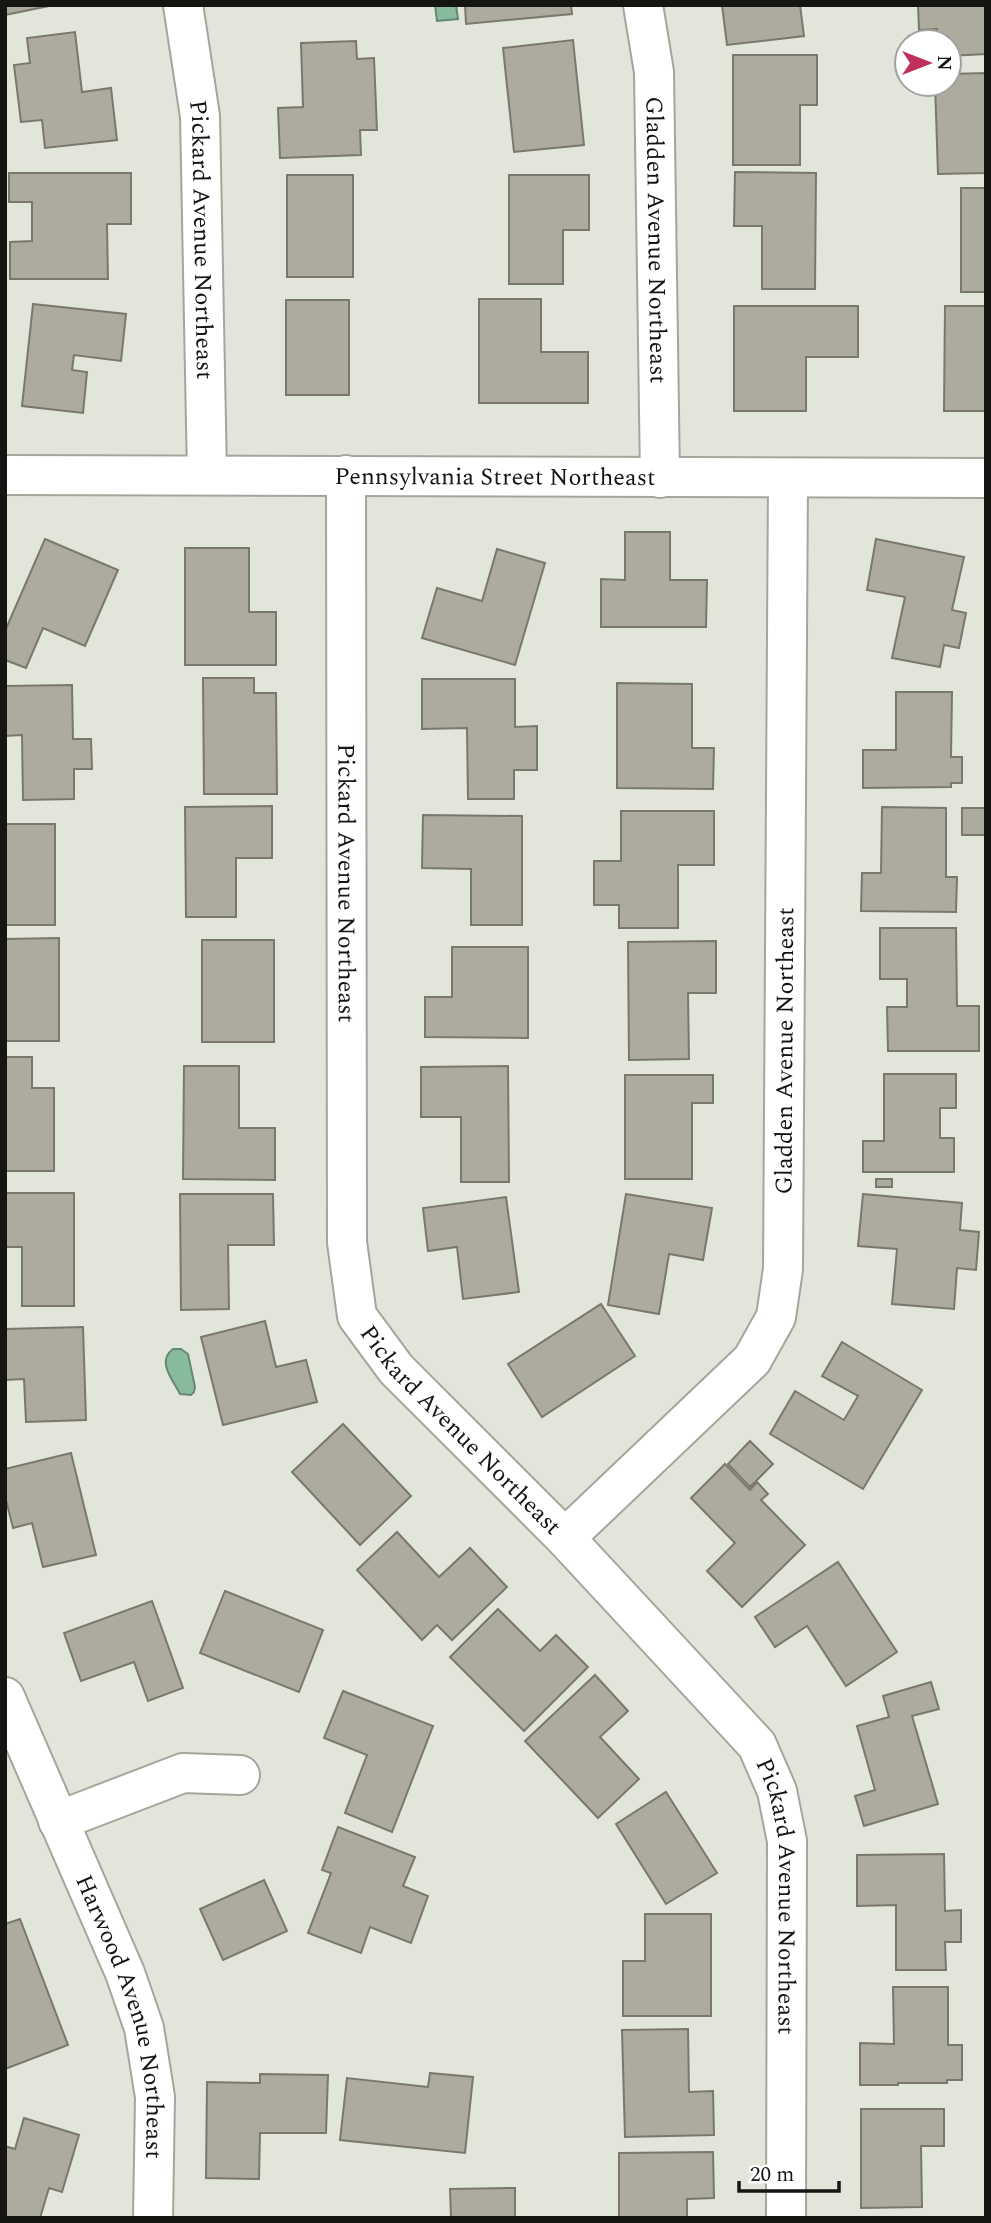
<svg xmlns="http://www.w3.org/2000/svg" width="991" height="2223" viewBox="0 0 991 2223" font-family="Spectral,serif">
  <style>
    .water { fill: #88ba9e; stroke: #668974; stroke-width: 2 }
    .building { fill: #adaa9e; stroke: #7a786d; stroke-width: 2 }
    .lines { fill: none; stroke-linecap: round; stroke-linejoin: round }
    .minor-casing { stroke: #a4a69b; stroke-width: 42 }
    .minor { stroke: #fff; stroke-width: 38 }
    .labels { text-anchor: middle; stroke-width: 5; stroke-linejoin: round; paint-order: stroke }
    .street-label { font-size: 24px; fill: #151612; stroke: #fff }
  </style>
  <rect width="100%" height="100%" fill="#e2e5d9"/>
  <!-- water -->
  <g class="water">
    <path d="M435 5H456L458 19 437 21Z"/>
    <path d="M173 1349H181L188 1354 195 1387 194 1392 191 1395 180 1394C173 1380 156 1361 173 1349Z"/>
  </g>
  <!-- building -->
  <g class="building">
    <path d="M5 5H54L5 15Z"/>
    <path d="M465 5H571L572 14 466 24Z"/>
    <path d="M722 5H800L804 36 727 45Z"/>
    <path d="M918 5H986V54L949 56V42H937V29L919 30Z"/>
    <path d="M75 32 82 92 111 88 117 140 45 148 42 120 21 122 14 65 30 63 27 38Z"/>
    <path d="M573 40 584 145 514 152 503 48Z"/>
    <path d="M356 41 357 59 374 58 377 130H360L361 155 280 158 278 108 303 107 301 43Z"/>
    <path d="M733 55H817V105H800V165H733Z"/>
    <path d="M986 73V173L938 174 935 84H949V74Z"/>
    <path d="M735 172 816 173 815 289H762V226H734Z"/>
    <path d="M9 173H131V224H107L108 279H10V242L32 241V202H9Z"/>
    <rect x="287" y="175" width="66" height="102"/>
    <path d="M509 175H589V230H563V284H509Z"/>
    <rect x="961" y="188" width="25" height="104"/>
    <path d="M479 299H541V352H588V403H479Z"/>
    <rect x="286" y="300" width="63" height="95"/>
    <path d="M33 304 126 314 121 361 74 355 72 370 87 372 83 413 22 406Z"/>
    <path d="M734 306H858V357H806V411H734Z"/>
    <path d="M945 306H986V411H944Z"/>
    <path d="M625 532H670V580H707L706 627H601V579L625 580Z"/>
    <path d="M45 539 118 570 85 646 43 628 26 668 5 660V631Z"/>
    <path d="M876 539 964 557 952 610 966 613 959 648 944 645 940 667 892 658 905 597 867 590Z"/>
    <path d="M185 548H249V612H276V665H185Z"/>
    <path d="M497 549 545 563 515 665 422 638 437 588 482 601Z"/>
    <path d="M203 678H254V693H276L277 794H204Z"/>
    <path d="M422 679H515V727L537 726V770H514V799H468L467 728 422 729Z"/>
    <path d="M617 683 692 684V748H714L713 789 617 788Z"/>
    <path d="M72 685 73 739H91L92 769H74V799L23 800 22 735 5 736V686Z"/>
    <path d="M896 692H952L951 757H962V783H951V787L863 788V750H896Z"/>
    <path d="M272 806V858H236V917H186L185 807Z"/>
    <path d="M882 807 946 808V877H957L956 912 861 911 862 873H881Z"/>
    <rect x="962" y="808" width="24" height="27"/>
    <path d="M621 811H714V865H678V928H619V905H594V861H621Z"/>
    <path d="M423 815 522 816V925H471V869L422 868Z"/>
    <rect x="5" y="824" width="50" height="101"/>
    <path d="M880 928H956L957 1006H979V1051H888L887 1007H907V979H880Z"/>
    <path d="M59 938V1041H5V939Z"/>
    <rect x="202" y="940" width="72" height="102"/>
    <path d="M716 941V993H688L689 1059 629 1060 628 942Z"/>
    <path d="M452 947H528V1038L425 1037V997H452Z"/>
    <path d="M5 1057H32V1088H54V1171H5Z"/>
    <path d="M184 1066H239V1128H275V1180L183 1179Z"/>
    <path d="M508 1066 509 1182H461V1117H421V1067Z"/>
    <path d="M884 1074H956V1108H940V1138H954V1172H863V1141H884Z"/>
    <path d="M625 1075H713V1103H692V1179H625Z"/>
    <rect x="876" y="1179" width="16" height="8"/>
    <path d="M5 1193H74V1306H22V1247H5Z"/>
    <path d="M180 1194H273L274 1245H228L229 1309 181 1310Z"/>
    <path d="M626 1194 712 1208 703 1260 669 1254 659 1314 608 1305Z"/>
    <path d="M863 1194 962 1203 960 1230 979 1232 976 1270 957 1268 954 1309 892 1304 897 1249 858 1246Z"/>
    <path d="M506 1197 519 1292 463 1299 457 1247 428 1251 423 1208Z"/>
    <path d="M601 1304 635 1356 542 1417 508 1364Z"/>
    <path d="M265 1321 276 1367 306 1360 317 1402 223 1425 201 1337Z"/>
    <path d="M83 1327 86 1420 26 1422 24 1379 5 1380V1329Z"/>
    <path d="M842 1342 922 1390 863 1489 770 1434 795 1391 844 1420 858 1396 822 1376Z"/>
    <path d="M343 1424 411 1496 360 1545 292 1472Z"/>
    <path d="M750 1441 773 1464 750 1487 728 1464Z"/>
    <path d="M71 1453 96 1555 43 1567 32 1523 13 1528 5 1496V1469Z"/>
    <path d="M725 1464 750 1490 757 1482 768 1494 761 1500 805 1545 742 1607 707 1571 735 1543 691 1498Z"/>
    <path d="M397 1532 439 1577 470 1548 507 1587 452 1640 437 1625 422 1640 357 1570Z"/>
    <path d="M838 1562 897 1652 846 1686 807 1626 775 1647 755 1617Z"/>
    <path d="M225 1591 323 1630 299 1692 200 1653Z"/>
    <path d="M152 1601 183 1688 148 1701 134 1662 81 1681 64 1633Z"/>
    <path d="M498 1609 540 1651 556 1635 588 1667 524 1731 450 1657Z"/>
    <path d="M595 1675 628 1711 600 1737 639 1779 598 1818 525 1741Z"/>
    <path d="M931 1682 939 1709 912 1716 938 1804 864 1826 855 1796 875 1790 857 1726 889 1717 883 1696Z"/>
    <path d="M343 1691 433 1726 392 1832 345 1813 367 1755 324 1738Z"/>
    <path d="M666 1792 717 1873 666 1904 616 1824Z"/>
    <path d="M338 1827 415 1857 403 1886 428 1896 411 1943 370 1927 361 1953 308 1933 331 1873 322 1870Z"/>
    <path d="M944 1854 945 1911 961 1910V1942H945L946 1970H896V1905L857 1906V1855Z"/>
    <path d="M264 1880 287 1931 223 1960 200 1909Z"/>
    <path d="M645 1914H711V2016H623V1961H645Z"/>
    <path d="M20 1919 68 2045 5 2069V1924Z"/>
    <path d="M893 1987H948V2045H962V2080H947V2083H898V2085H860V2043L894 2044Z"/>
    <path d="M688 2029 689 2092 713 2091 714 2135 625 2137 622 2030Z"/>
    <path d="M430 2073 473 2077 465 2153 340 2140 347 2078 428 2087Z"/>
    <path d="M260 2074 328 2075 326 2133H260L259 2179 206 2178 207 2082 260 2083Z"/>
    <path d="M861 2109H944V2146H921L922 2207 861 2208Z"/>
    <path d="M24 2118 79 2135 62 2192 49 2188 40 2218H5V2146L15 2149Z"/>
    <path d="M713 2152 714 2198 687 2199V2218H619V2153Z"/>
    <path d="M515 2188V2218H451L450 2189Z"/>
  </g>
  <g class="lines">
    <!-- minor casing -->
    <g class="minor-casing">
      <g id="minor">
        <path id="s1" d="M183 5 200 116 207 475"/>
        <path id="s2" d="M643 5 654 72 660 478"/>
        <path id="s3" d="M5 475 986 478"/>
        <path id="s4" d="M346 475 347 1242 357 1316 396 1369 565 1538 757 1745 777 1791 787 1841 786 2218"/>
        <path id="s5" d="M565 1538 752 1360 776 1317 783 1269 788 478"/>
        <path id="s6" d="M5 1697 125 1973 144 2028 155 2097 153 2218"/>
        <path d="M58 1821 183 1773 240 1775"/>
      </g>
    </g>
    <!-- minor -->
    <use href="#minor" class="minor"/>
  </g>
  <g class="labels">
    <!-- street labels -->
    <g class="street-label">
      <text dy="8" stroke="none"><textPath href="#s1" startOffset="236">Pickard Avenue Northeast</textPath></text>
      <text dy="8" stroke="none"><textPath href="#s2" startOffset="236">Gladden Avenue Northeast</textPath></text>
      <text dy="8" stroke="none"><textPath href="#s3" startOffset="490">Pennsylvania Street Northeast</textPath></text>
      <text dy="8" stroke="none"><textPath href="#s4" startOffset="408">Pickard Avenue Northeast</textPath></text>
      <text dy="8" stroke="none"><textPath href="#s5" startOffset="574">Gladden Avenue Northeast</textPath></text>
      <text dy="8" stroke="none"><textPath href="#s4" startOffset="996">Pickard Avenue Northeast</textPath></text>
      <text dy="8" stroke="none"><textPath href="#s4" startOffset="1584">Pickard Avenue Northeast</textPath></text>
      <text dy="8" stroke="none"><textPath href="#s6" startOffset="343">Harwood Avenue Northeast</textPath></text>
    </g>
  </g>
  <!-- border -->
  <rect width="991" height="2223" fill="none" stroke="#151612" stroke-width="14"/>
  <!-- north arrow -->
  <g transform="translate(928 63) rotate(90)"><circle r="33" fill="#ffffff" stroke="#a1a2a0" stroke-width="2"/>
  <path d="M0-5L12 26L0 18L-12 26Z" fill="#bf305a"/>
  <text y="-10" font-size="19" font-weight="bold" text-anchor="middle" fill="#151612">N</text>
  </g>
  <!-- scale -->
  <path d="M739 2181v10h100v-10" fill="none" stroke="#151612" stroke-width="3.5"/>
  <text x="750" y="2181" font-size="21" fill="#151612" stroke="#ffffff" stroke-width="5" paint-order="stroke">20 m</text>
</svg>
